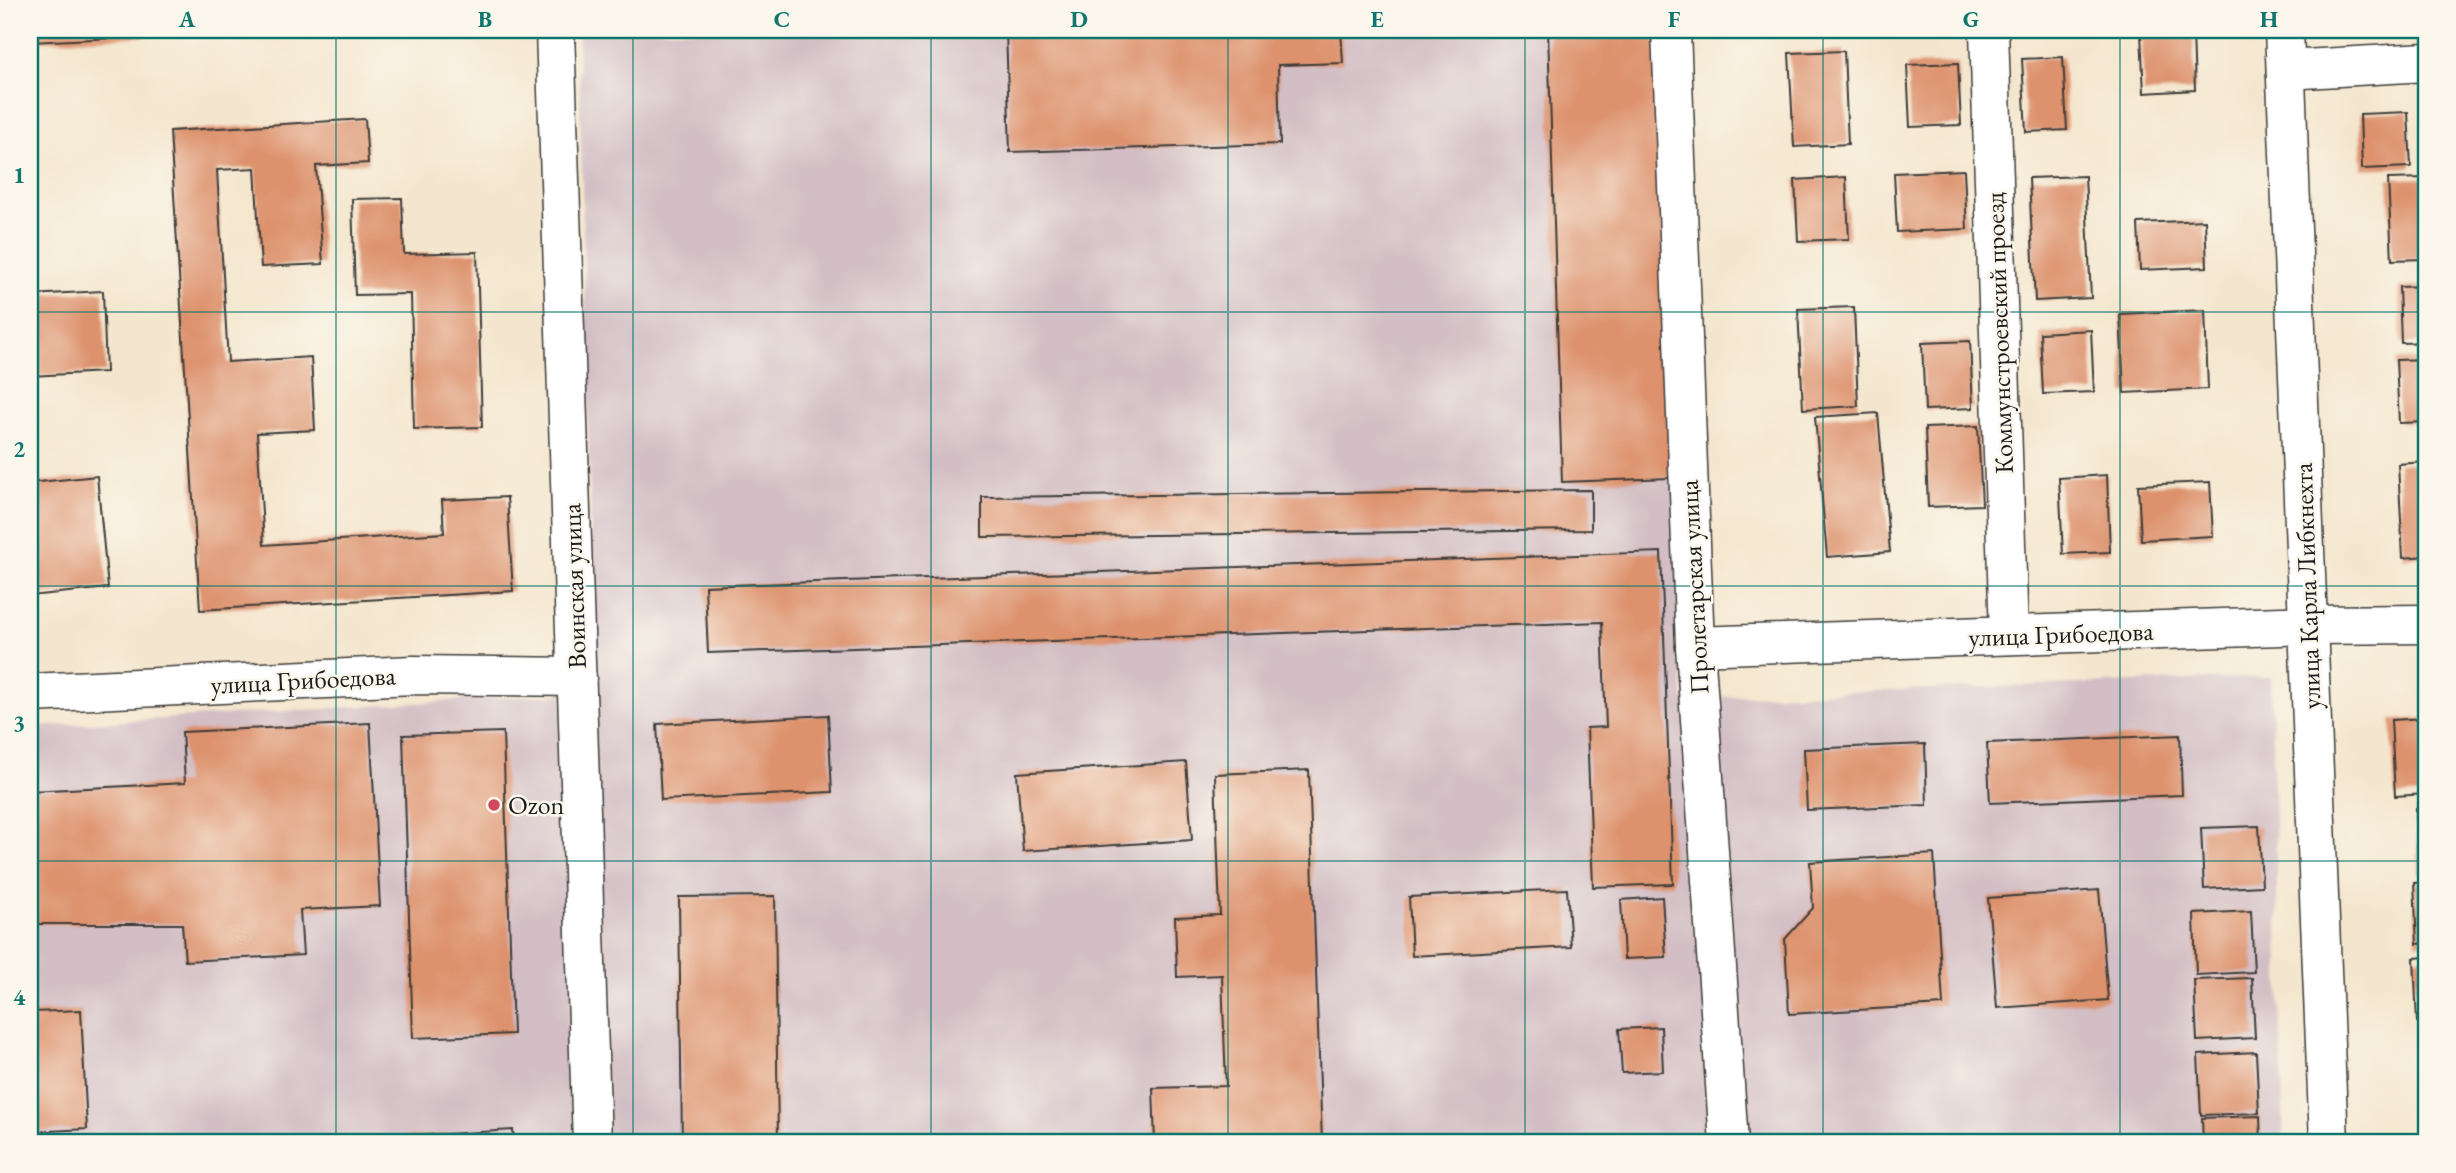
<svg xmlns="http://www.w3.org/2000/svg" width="2456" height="1173" viewBox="0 0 2456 1173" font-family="'EB Garamond',serif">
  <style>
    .industrial { fill: #d2bec4 }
    .building { fill: #dd926d }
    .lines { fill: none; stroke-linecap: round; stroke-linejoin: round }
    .minor-casing { stroke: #3c3a37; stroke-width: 41 }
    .minor { stroke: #fff; stroke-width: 38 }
    .grid { fill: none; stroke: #0f766e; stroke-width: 2; stroke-opacity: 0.55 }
    .poi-dot { fill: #d1495b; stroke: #fbf7ec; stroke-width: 2.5 }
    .labels { text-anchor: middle; stroke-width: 5; stroke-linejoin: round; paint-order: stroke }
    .street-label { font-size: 26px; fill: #1c1c1c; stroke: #fbf7ec }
    .poi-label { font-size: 26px; fill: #1c1c1c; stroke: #fbf7ec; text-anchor: start }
    .neatline { fill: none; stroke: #0f766e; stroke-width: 2.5 }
    .grid-label { font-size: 23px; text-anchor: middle; font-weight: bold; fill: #0f766e }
  </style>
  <rect width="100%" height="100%" fill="#fbf7ec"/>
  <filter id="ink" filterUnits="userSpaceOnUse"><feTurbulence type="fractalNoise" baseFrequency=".0143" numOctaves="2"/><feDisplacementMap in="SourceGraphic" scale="14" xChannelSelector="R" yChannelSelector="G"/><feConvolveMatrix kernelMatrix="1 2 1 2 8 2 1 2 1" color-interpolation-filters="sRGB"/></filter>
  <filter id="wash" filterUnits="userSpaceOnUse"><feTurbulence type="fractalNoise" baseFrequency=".00686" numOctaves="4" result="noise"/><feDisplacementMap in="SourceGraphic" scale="28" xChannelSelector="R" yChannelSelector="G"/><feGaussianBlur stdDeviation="1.57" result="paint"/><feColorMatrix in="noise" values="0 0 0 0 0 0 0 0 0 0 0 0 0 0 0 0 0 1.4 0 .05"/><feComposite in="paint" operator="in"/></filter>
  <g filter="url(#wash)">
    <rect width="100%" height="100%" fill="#f4e6ce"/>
    <!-- industrial -->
    <path class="industrial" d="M578 30H1658L1683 698 2271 677 2284 1143H30V727L595 692Z"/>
    <g id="blocks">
      <!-- building -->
      <g class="building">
        <path d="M30 30H242V32L30 42Z"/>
        <path d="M1006 30H1341L1343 63 1278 65 1280 144 1010 152Z"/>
        <path d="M1548 30H1657L1671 478 1562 482Z"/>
        <path d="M2193 32 2195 90 2144 93 2141 34Z"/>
        <path d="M1844 51 1848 144 1794 147 1789 53Z"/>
        <path d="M2063 57 2067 130 2026 132 2022 59Z"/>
        <path d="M1958 63 1961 125 1910 127 1907 65Z"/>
        <path d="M2408 112 2411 167 2362 169 2360 114Z"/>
        <path d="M365 119 368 163 316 166 323 264 261 267 255 168 217 170 228 362 311 357 315 430 257 433 264 545 444 533 442 500 507 497 513 591 200 610 170 131Z"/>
        <path d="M1964 170 1967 229 1897 232 1894 173Z"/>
        <path d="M2085 176 2091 298 2035 301 2029 178Z"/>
        <path d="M1846 177 1849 239 1798 241 1795 180Z"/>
        <path d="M2426 178V259L2392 260 2388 179Z"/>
        <path d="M402 198 404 254 477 252 482 427 414 429 411 294 355 295 352 199Z"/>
        <path d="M2205 220 2207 267 2140 270 2138 223Z"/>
        <path d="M2426 286V342L2401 343 2399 287Z"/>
        <path d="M103 291 106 372 30 376V295Z"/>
        <path d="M1854 307 1858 406 1803 409 1798 309Z"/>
        <path d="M2205 310 2208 389 2124 393 2120 314Z"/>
        <path d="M2091 330 2094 392 2043 394 2040 333Z"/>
        <path d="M1970 341 1973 408 1925 410 1922 343Z"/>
        <path d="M2426 359V422L2399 423 2396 360Z"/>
        <path d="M1878 413 1890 552 1827 557 1815 417Z"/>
        <path d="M1978 426 1982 505 1928 507 1925 428Z"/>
        <path d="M2426 462V556L2403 558 2398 464Z"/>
        <path d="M2107 475 2110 552 2063 554 2059 478Z"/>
        <path d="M97 476 108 588 30 596V483Z"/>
        <path d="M2210 482 2213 536 2141 540 2138 485Z"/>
        <path d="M1591 490V530L982 537V497Z"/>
        <path d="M1661 552 1673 884 1593 887 1587 728 1606 727 1602 622 708 653 705 586Z"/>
        <path d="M828 715 832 792 661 800 657 724Z"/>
        <path d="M2426 718V794L2395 796 2391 720Z"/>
        <path d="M370 723 380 906 300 910 303 955 185 961 182 924H30V791L185 783 182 732Z"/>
        <path d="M503 732 513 1034 413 1038 403 735Z"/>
        <path d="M2180 735 2182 795 1990 803 1987 743Z"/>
        <path d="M1925 744 1927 805 1807 810 1804 749Z"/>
        <path d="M1186 762 1192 840 1023 851 1017 773Z"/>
        <path d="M1309 770 1322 1143H1155L1153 1088 1226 1086 1222 975 1177 977 1175 917 1220 915 1215 774Z"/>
        <path d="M2416 809H2426V875H2419Z"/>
        <path d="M2259 826 2262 886 2204 889 2201 828Z"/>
        <path d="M1934 854 1943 1005 1789 1014 1785 939 1813 908 1810 862Z"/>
        <path d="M2426 882V943L2417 944 2414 883Z"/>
        <path d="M1567 889 1571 947 1412 956 1409 897Z"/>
        <path d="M2099 890 2108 1000 1997 1008 1988 898Z"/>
        <path d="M775 896 778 1143H682L679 897Z"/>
        <path d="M1662 897 1666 957 1624 959 1621 900Z"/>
        <path d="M2251 911 2254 972 2196 975 2194 914Z"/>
        <path d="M2426 957V1022H2417L2414 958Z"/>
        <path d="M2252 978 2255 1038 2197 1041 2194 980Z"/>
        <path d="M30 986H32L33 1012 81 1010 87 1129 30 1132Z"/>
        <path d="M1661 1027 1663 1071 1622 1073 1619 1029Z"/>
        <path d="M2256 1052 2259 1113 2201 1115 2198 1055Z"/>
        <path d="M2260 1116 2261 1143H2203L2202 1118Z"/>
        <path d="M513 1130 514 1143H332V1141Z"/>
      </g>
    </g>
  </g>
  <g filter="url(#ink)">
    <use href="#blocks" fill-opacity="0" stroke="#3c3a37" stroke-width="2"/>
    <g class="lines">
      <!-- minor casing -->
      <g class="minor-casing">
        <g id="minor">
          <path d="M555 30 592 1143"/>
          <path d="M1671 30 1695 646 1729 1143"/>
          <path d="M1989 30 2009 635"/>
          <path d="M2284 30 2329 1143"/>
          <path d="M2286 70 2426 62"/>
          <path d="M1695 646 2309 625 2426 624"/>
          <path d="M30 693 413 675 577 677"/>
        </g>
      </g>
      <!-- minor -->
      <use href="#minor" class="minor"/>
    </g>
  </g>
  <!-- grid -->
  <path class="grid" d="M336 30V1143M633 30V1143M931 30V1143M1228 30V1143M1525 30V1143M1823 30V1143M2120 30V1143M30 312H2426M30 586H2426M30 861H2426"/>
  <!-- markers -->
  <circle class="poi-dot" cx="494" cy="805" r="7"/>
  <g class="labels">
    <!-- street labels -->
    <g class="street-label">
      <text transform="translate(1999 333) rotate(-92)" y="9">Коммунстроевский проезд</text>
      <text transform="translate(574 586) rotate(-92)" y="9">Воинская улица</text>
      <text transform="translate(2307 586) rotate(-92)" y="9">улица Карла Либкнехта</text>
      <text transform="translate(1694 587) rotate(-93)" y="9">Пролетарская улица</text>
      <text transform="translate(2061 634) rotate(-2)" y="9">улица Грибоедова</text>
      <text transform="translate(303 680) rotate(-3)" y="9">улица Грибоедова</text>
    </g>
    <!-- poi labels -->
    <g class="poi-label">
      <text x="508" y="814">Ozon</text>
    </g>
  </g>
  <!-- margin -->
  <rect width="2456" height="1173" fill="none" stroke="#fbf7ec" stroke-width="77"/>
  <rect x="38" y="38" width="2380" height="1096" class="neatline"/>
  <g class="grid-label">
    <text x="187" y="27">A</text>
    <text x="485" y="27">B</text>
    <text x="782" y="27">C</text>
    <text x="1079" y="27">D</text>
    <text x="1377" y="27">E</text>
    <text x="1674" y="27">F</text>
    <text x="1971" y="27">G</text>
    <text x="2269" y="27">H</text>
    <text x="19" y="183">1</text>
    <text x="19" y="457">2</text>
    <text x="19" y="731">3</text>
    <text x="19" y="1005">4</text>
  </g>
</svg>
